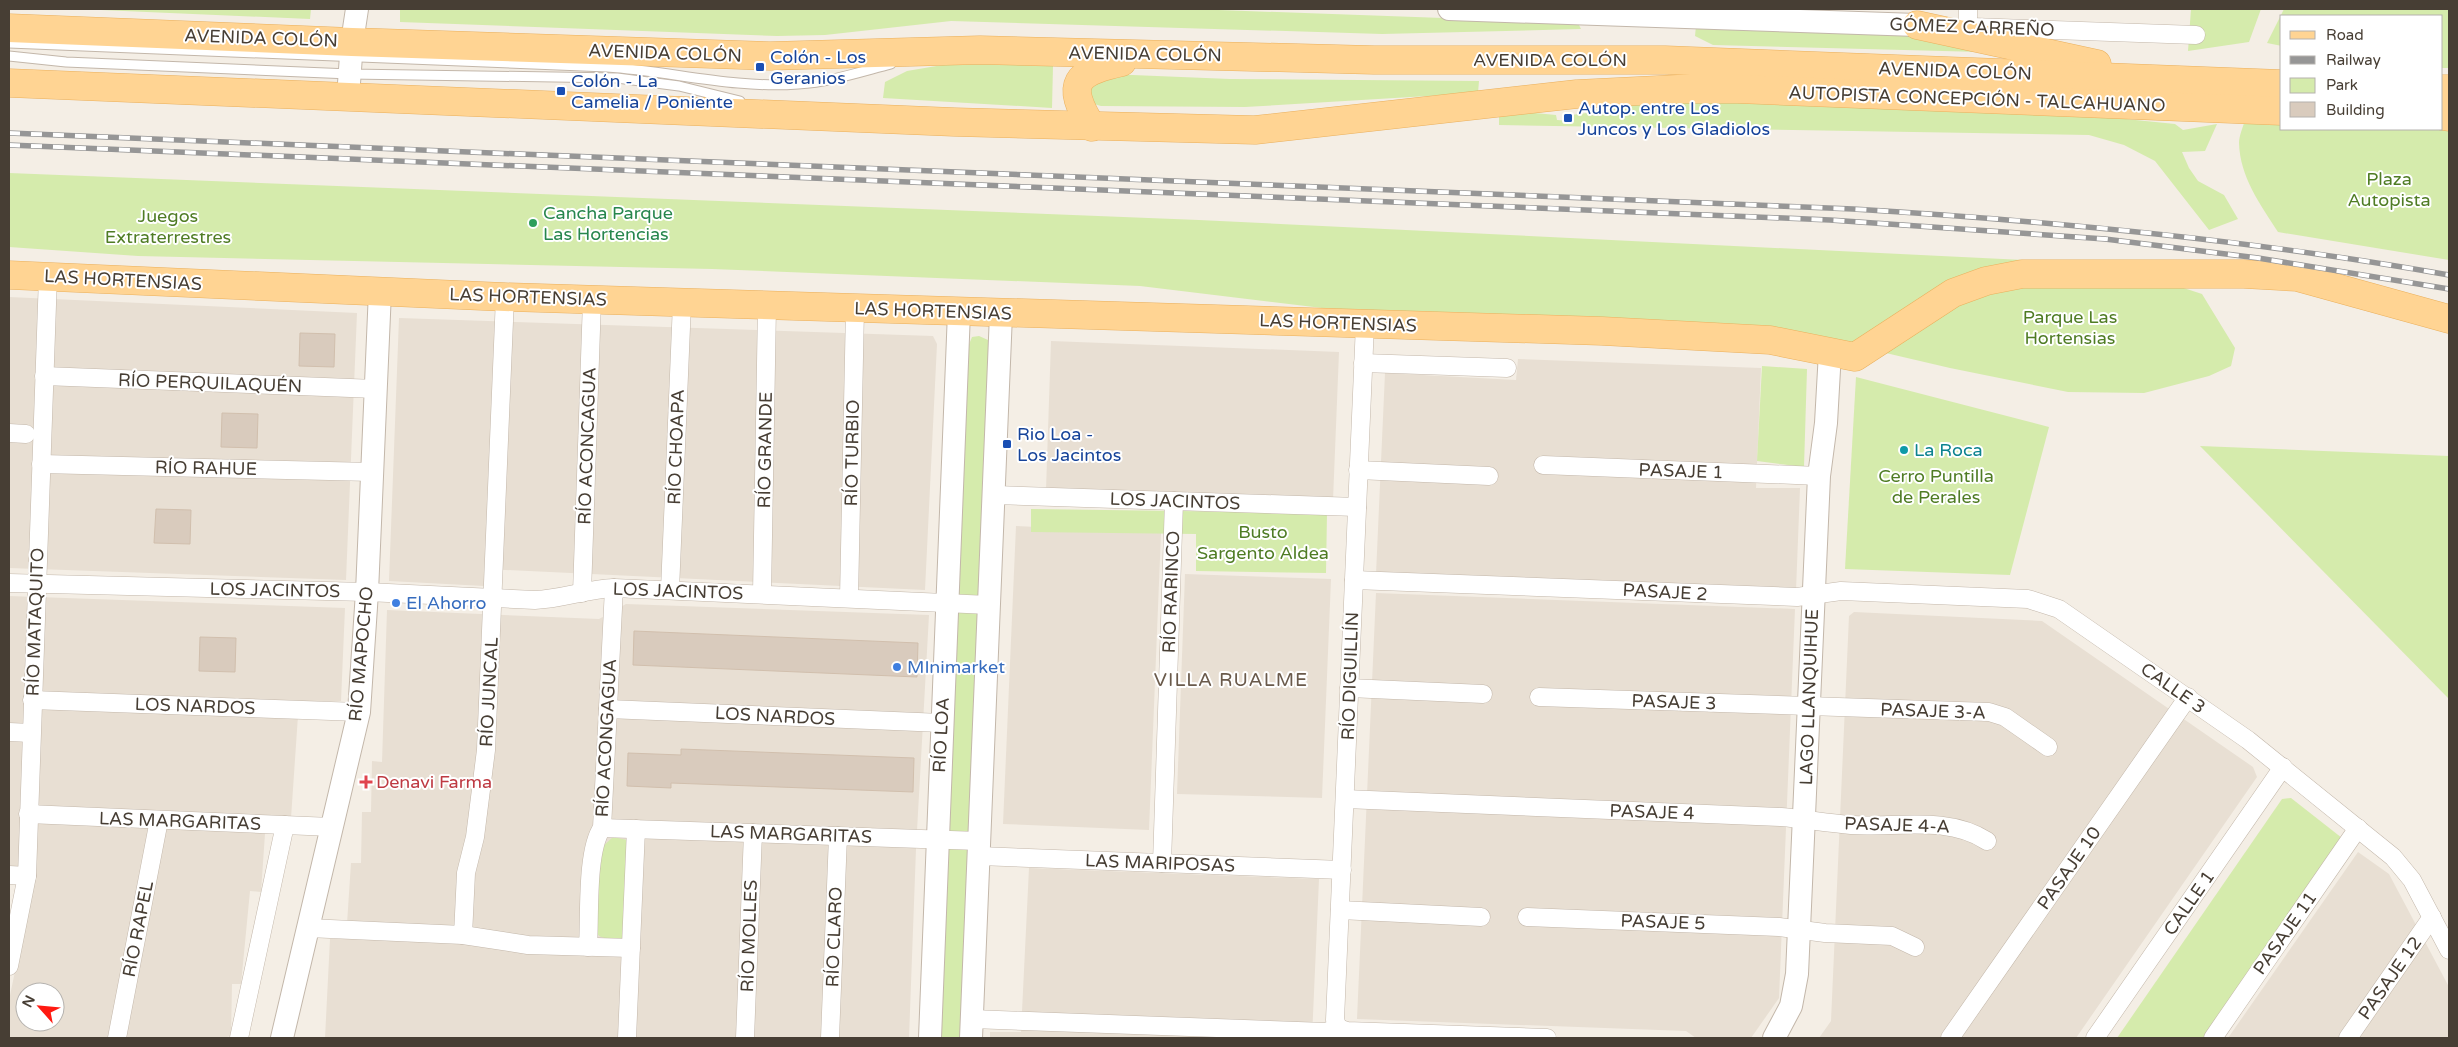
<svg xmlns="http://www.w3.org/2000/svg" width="2458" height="1047" viewBox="0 0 2458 1047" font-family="'Varela Round',sans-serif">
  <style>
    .residential { fill: #e8dfd3; fill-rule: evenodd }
    .green { fill: #d5ebac }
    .building { fill: #d9cbbd; stroke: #d1bfad }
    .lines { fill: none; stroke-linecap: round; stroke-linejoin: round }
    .service-casing { stroke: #c3b7aa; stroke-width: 11 }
    .minor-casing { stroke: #c3b7aa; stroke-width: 19 }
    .tertiary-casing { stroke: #c3b7aa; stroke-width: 24 }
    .primary-casing { stroke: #eab05d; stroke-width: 29 }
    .service { stroke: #fff; stroke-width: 9 }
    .minor { stroke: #fff; stroke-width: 18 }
    .tertiary { stroke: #fff; stroke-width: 22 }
    .primary { stroke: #ffd493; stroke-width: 28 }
    .rail-casing { stroke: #969696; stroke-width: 5.5 }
    .rail { stroke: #fff; stroke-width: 4; stroke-dasharray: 11; stroke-linecap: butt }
    .transit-dot { fill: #1a4fb4; stroke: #fff; stroke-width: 2 }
    .leisure-dot { fill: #2e9e5b; stroke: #fff; stroke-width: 2 }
    .culture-dot { fill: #0f9aa8; stroke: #fff; stroke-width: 2 }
    .shop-dot { fill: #3f7fe0; stroke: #fff; stroke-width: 2 }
    .health-dot { fill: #e0444e; stroke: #fff; stroke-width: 2 }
    .labels { text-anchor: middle; stroke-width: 4; stroke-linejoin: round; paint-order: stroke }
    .street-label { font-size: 18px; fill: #473e34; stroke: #fff }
    .transit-label { font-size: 18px; fill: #164399; stroke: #fff; text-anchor: start }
    .park-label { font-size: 18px; fill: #4f7c24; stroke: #fff }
    .leisure-label { font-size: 18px; fill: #27864d; stroke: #fff; text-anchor: start }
    .culture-label { font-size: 18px; fill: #0d838f; stroke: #fff; text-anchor: start }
    .shop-label { font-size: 18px; fill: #366cbe; stroke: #fff; text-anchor: start }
    .health-label { font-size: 18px; fill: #be3a42; stroke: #fff; text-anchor: start }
    .neighbourhood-label { font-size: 19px; letter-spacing: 1px; fill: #6a5a4b; stroke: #fff }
  </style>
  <rect width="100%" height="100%" fill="#f4eee5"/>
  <!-- residential -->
  <g class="residential">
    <path d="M9 297 357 313 346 580 9 568Z"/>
    <path d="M399 318 933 336 937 344 925 590 485 569 484 586 389 581Z"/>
    <path d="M1051 341 1339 352 1333 500 1046 490Z"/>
    <path d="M1518 359 1761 368 1756 488H1800L1796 591 1376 574 1385 373 1516 380Z"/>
    <path d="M1016 526 1161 533 1149 830 1003 824Z"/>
    <path d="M1185 574 1331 579 1322 798 1177 794Z"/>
    <path d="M1376 593 1795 609 1779 998 1751 1038H1696L1686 1031 1357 1019Z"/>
    <path d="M9 596 345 608 341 701H299L291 818 266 819 261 892 250 891 241 984H232L231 1036 223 1038H9V1000L34 881 9 867ZM25 992H55V1022H25Z"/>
    <path d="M626 604 929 615 916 849 909 1038H325L330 939H346L351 863H361L362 812H371L372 761 382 762 387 610 599 619Z"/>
    <path d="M1854 612 2042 621 2253 767 2257 777 2076 1038H1819L1831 1021 1849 616Z"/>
    <path d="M2358 852 2389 874 2449 987V1038H2228Z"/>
    <path d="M1029 868 1319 879 1312 1038H990V1032H1021Z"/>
  </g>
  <!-- green -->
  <g class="green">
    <path d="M78 9H311L310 19Z"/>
    <path d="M400 9H1192L1578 23 1581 29 1382 34 951 21 825 35 777 36 400 22Z"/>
    <path d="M2191 9H2261L2249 42 2188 51Z"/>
    <path d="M2284 9H2449V68H2442V16H2282V46L2267 43Z"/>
    <path d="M1696 26 1889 32 2020 53 1713 45 1695 36Z"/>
    <path d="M960 62 1053 66 1052 108 883 98 885 82 907 71Z"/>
    <path d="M1108 74 1230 79 1479 81 1478 93 1245 107 1101 106 1094 104 1089 87Z"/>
    <path d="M1764 101 2086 115 2175 124 2183 130 2217 124 2205 151 2182 152 2189 168 2198 181 2224 195 2238 219 2209 230 2155 161 2124 145 2089 135 1499 125V113L1524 112 1556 115 1557 120 1570 121 1571 115 1587 113 1617 102Z"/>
    <path d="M2245 120 2282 122V129L2449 127V260L2278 232C2260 204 2240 177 2239 143 2239 136 2243 127 2245 120Z"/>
    <path d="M9 173 1199 220 2065 262 2138 273 2202 294 2235 348 2231 366 2209 376 2144 393 2068 392 1950 368 1783 329 1364 313 1140 286 712 269 138 256 9 247Z"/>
    <path d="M979 336 988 340 990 344 963 1038H939L968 347 972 337Z"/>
    <path d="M1762 366 1807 369 1804 467 1757 461Z"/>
    <path d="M1856 377 2049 427 2010 575 1845 569Z"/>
    <path d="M2200 446 2449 456V699Z"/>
    <path d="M1031 509 1327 513 1326 573 1196 571V534L1031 532Z"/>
    <path d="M2291 798 2342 838 2203 1038H2117L2282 799Z"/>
    <path d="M613 837 627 840 624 938C616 940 603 940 597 934L598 854 600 849Z"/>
  </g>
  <!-- building -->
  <g class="building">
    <path d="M300 333 335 334 334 367 299 366Z"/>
    <path d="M222 413 258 414 257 448 221 447Z"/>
    <path d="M156 509 191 510 190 544 154 543Z"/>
    <path d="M634 631 918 643 917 677 633 665Z"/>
    <path d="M200 637 236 638 235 672 199 671Z"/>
    <path d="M681 749 914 758 913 792 671 783V788L627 786 628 753 681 755Z"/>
  </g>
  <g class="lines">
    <!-- service casing -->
    <g class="service-casing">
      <g id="service">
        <path d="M9 43 607 67C670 71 734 89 798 84 830 82 860 72 891 64"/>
        <path d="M9 56 66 62 350 74 617 78 679 86 740 101"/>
      </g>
    </g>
    <!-- minor casing -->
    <g class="minor-casing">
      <g id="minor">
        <path d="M1968 27V9"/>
        <path d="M1972 27 2196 35"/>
        <path d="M1363 363 1507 368"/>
        <path d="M44 376 376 389"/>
        <path d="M9 433 26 434"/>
        <path d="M41 464 372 472"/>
        <path d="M1543 465 1819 476"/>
        <path d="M1358 470 1489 476"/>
        <path d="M994 495 1357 507"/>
        <path d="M1354 580 1797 597 1841 591 2028 599 2059 609 2248 740 2393 857 2412 880 2449 950"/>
        <path d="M9 583 367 592 535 600C562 599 587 589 614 588L989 605"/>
        <path d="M670 590 682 303"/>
        <path d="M582 593 592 300"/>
        <path d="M762 594 767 306"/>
        <path d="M849 598 855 309"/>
        <path d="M1349 688 1483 694"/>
        <path d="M1539 697 1989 712 2005 717 2048 747"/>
        <path d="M32 700 359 712"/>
        <path d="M608 709 942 723"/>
        <path d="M9 732 31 733"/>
        <path d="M1345 799 1781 817C1804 819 1827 823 1851 825 1895 828 1948 815 1987 841"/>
        <path d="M28 814 332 827"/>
        <path d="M602 828 979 841"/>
        <path d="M979 856 1342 870"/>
        <path d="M1162 863 1174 501"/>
        <path d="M9 875 27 876"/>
        <path d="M1340 910 1481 917"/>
        <path d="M1527 917 1779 927 1825 933 1892 936 1915 947"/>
        <path d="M308 928 463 935 528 945 631 948"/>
        <path d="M463 935 466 873 475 837 486 750 505 297"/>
        <path d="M588 947C590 917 586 851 602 828L614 588"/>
        <path d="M9 966 27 876 48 276"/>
        <path d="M972 1019 1325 1032 1338 1028"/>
        <path d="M1338 1028 1335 1020 1365 324"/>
        <path d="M1338 1028 1347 1031 1547 1038"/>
        <path d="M117 1038 159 820"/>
        <path d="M239 1038 285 825"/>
        <path d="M627 1038 636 829"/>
        <path d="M745 1038 753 833"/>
        <path d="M830 1038 838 836"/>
        <path d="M1950 1038 2188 697"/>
        <path d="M2095 1038 2283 767"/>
        <path d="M2213 1038 2358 828"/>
        <path d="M2348 1038 2432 917"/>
      </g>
    </g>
    <!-- tertiary casing -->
    <g class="tertiary-casing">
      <g id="tertiary">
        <path d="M1449 9 1917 25"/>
        <path d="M348 97 352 42 357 9"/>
        <path d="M282 1038 359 712 367 592 380 291"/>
        <path d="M930 1038 959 312"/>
        <path d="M971 1038 1001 314"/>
        <path d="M1774 1038 1791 1006 1797 974 1819 476 1826 423 1830 352"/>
      </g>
    </g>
    <!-- primary casing -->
    <g class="primary-casing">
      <g id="primary">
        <path d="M1917 25 2097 64"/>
        <path d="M9 28 352 42 770 56 980 50 1374 60H1665L2282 84"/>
        <path d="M9 83 954 122 1255 130 1577 94 1678 89H1738L2282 111"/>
        <path d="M2442 89H2449"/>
        <path d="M2442 116 2449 117"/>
        <path d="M1092 127C1064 83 1076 72 1122 62"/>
        <path d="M9 275 505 297 1602 331 1770 340 1855 357 1953 293 1986 281 2022 274H2244L2297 277 2449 319"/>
      </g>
    </g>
    <!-- service -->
    <use href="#service" class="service"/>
    <!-- minor -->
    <use href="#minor" class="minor"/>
    <!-- tertiary -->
    <use href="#tertiary" class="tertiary"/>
    <!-- primary -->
    <use href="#primary" class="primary"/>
    <!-- rail casing -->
    <g class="rail-casing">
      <g id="rail">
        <path d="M9 133 1853 209C2053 221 2252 240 2449 275"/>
        <path d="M9 145 1830 220 2105 239 2258 258 2449 289"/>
      </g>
    </g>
    <!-- rail -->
    <use href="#rail" class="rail"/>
  </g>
  <!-- markers -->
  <g class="transit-dot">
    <rect x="755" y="62" width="10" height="10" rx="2.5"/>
    <rect x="556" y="86" width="10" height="10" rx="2.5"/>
    <rect x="1563" y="113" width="10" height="10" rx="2.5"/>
    <rect x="1002" y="439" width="10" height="10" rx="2.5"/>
  </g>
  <circle class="leisure-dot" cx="533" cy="223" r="5"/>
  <circle class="culture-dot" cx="1904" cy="450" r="5"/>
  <g class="shop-dot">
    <circle cx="396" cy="603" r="5"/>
    <circle cx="897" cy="667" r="5"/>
  </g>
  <path class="health-dot" d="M363.5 774.5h5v5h5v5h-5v5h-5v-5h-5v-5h5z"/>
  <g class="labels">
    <!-- street labels -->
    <g class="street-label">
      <text transform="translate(1972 27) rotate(2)" y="6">GÓMEZ CARREÑO</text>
      <text transform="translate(261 38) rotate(2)" y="6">AVENIDA COLÓN</text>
      <text transform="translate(665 53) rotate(2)" y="6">AVENIDA COLÓN</text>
      <text transform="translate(1145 54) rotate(1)" y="6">AVENIDA COLÓN</text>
      <text x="1550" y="66">AVENIDA COLÓN</text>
      <text transform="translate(1955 71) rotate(2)" y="6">AVENIDA COLÓN</text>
      <text transform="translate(1977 99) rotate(2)" y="6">AUTOPISTA CONCEPCIÓN - TALCAHUANO</text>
      <text transform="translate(123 280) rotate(3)" y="6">LAS HORTENSIAS</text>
      <text transform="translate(528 297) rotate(2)" y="6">LAS HORTENSIAS</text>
      <text transform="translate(933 311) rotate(2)" y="6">LAS HORTENSIAS</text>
      <text transform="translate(1338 323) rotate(2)" y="6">LAS HORTENSIAS</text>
      <text transform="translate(210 383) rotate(2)" y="6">RÍO PERQUILAQUÉN</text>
      <text transform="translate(587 446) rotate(-88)" y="6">RÍO ACONCAGUA</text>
      <text transform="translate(676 447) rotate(-88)" y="6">RÍO CHOAPA</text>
      <text transform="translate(765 450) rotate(-89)" y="6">RÍO GRANDE</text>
      <text transform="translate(852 453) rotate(-89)" y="6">RÍO TURBIO</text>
      <text transform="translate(206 468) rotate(1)" y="6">RÍO RAHUE</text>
      <text transform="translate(1681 471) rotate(2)" y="6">PASAJE 1</text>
      <text transform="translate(1175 501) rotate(2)" y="6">LOS JACINTOS</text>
      <text transform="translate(275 590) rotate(1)" y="6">LOS JACINTOS</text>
      <text transform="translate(678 591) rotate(2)" y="6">LOS JACINTOS</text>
      <text transform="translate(1171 592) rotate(-88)" y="6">RÍO RARINCO</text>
      <text transform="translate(1665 592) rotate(3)" y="6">PASAJE 2</text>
      <text transform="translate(35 622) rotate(-88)" y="6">RÍO MATAQUITO</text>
      <text transform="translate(361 654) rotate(-85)" y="6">RÍO MAPOCHO</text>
      <text transform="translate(1350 676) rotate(-88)" y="6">RÍO DIGUILLÍN</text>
      <text transform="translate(2173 688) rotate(35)" y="6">CALLE 3</text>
      <text transform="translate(489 692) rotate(-87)" y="6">RÍO JUNCAL</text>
      <text transform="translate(1809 697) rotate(-88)" y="6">LAGO LLANQUIHUE</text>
      <text transform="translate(1674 702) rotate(2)" y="6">PASAJE 3</text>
      <text transform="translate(195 706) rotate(2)" y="6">LOS NARDOS</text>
      <text transform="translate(1933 711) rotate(2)" y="6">PASAJE 3-A</text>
      <text transform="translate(775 716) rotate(3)" y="6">LOS NARDOS</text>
      <text transform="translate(941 735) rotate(-87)" y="6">RÍO LOA</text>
      <text transform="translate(606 738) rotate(-87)" y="6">RÍO ACONGAGUA</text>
      <text transform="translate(1652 812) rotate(2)" y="6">PASAJE 4</text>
      <text transform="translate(180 821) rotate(2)" y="6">LAS MARGARITAS</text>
      <text transform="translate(1897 825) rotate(2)" y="6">PASAJE 4-A</text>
      <text transform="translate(791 834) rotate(2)" y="6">LAS MARGARITAS</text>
      <text transform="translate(1160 863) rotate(2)" y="6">LAS MARIPOSAS</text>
      <text transform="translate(2069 868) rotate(-55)" y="6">PASAJE 10</text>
      <text transform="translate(2189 903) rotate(-55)" y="6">CALLE 1</text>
      <text transform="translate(1663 922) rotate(2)" y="6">PASAJE 5</text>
      <text transform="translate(138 929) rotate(-79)" y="6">RÍO RAPEL</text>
      <text transform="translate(2285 933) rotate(-55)" y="6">PASAJE 11</text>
      <text transform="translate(749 936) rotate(-88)" y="6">RÍO MOLLES</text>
      <text transform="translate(834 937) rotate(-88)" y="6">RÍO CLARO</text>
      <text transform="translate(2390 978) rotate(-55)" y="6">PASAJE 12</text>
    </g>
    <!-- transit labels -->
    <g class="transit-label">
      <text x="770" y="63">Colón - Los<tspan x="770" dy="21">Geranios</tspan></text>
      <text x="571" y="87">Colón - La<tspan x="571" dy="21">Camelia / Poniente</tspan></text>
      <text x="1578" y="114">Autop. entre Los<tspan x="1578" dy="21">Juncos y Los Gladiolos</tspan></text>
      <text x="1017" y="440">Rio Loa -<tspan x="1017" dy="21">Los Jacintos</tspan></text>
    </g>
    <!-- park labels -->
    <g class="park-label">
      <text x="2389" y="185">Plaza<tspan x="2389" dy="21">Autopista</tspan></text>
      <text x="168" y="222">Juegos<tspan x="168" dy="21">Extraterrestres</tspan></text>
      <text x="2070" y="323">Parque Las<tspan x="2070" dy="21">Hortensias</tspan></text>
      <text x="1936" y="482">Cerro Puntilla<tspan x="1936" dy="21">de Perales</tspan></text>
      <text x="1263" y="538">Busto<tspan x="1263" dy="21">Sargento Aldea</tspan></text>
    </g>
    <!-- leisure labels -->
    <g class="leisure-label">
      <text x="543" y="219">Cancha Parque<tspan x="543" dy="21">Las Hortencias</tspan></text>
    </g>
    <!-- culture labels -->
    <g class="culture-label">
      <text x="1914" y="456">La Roca</text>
    </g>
    <!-- shop labels -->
    <g class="shop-label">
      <text x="406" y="609">El Ahorro</text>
      <text x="907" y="673">MInimarket</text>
    </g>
    <!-- health labels -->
    <g class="health-label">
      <text x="376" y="788">Denavi Farma</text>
    </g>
    <!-- neighbourhood labels -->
    <g class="neighbourhood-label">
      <text x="1231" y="686">VILLA RUALME</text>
    </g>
  </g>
  <!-- border -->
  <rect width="2458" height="1047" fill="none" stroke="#473e34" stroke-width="20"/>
  <!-- legend -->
  <rect x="2280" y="15" width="162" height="115" fill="#ffffff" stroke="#b5b2ae"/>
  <rect x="2290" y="31" width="25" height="8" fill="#ffd493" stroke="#b5b2ae"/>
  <text x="2326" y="40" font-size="15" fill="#473e34">Road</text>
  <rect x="2290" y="56" width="25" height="8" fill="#969696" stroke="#b5b2ae"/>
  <text x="2326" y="65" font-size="15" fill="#473e34">Railway</text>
  <rect x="2290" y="78" width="25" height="15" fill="#d5ebac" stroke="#b5b2ae"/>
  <text x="2326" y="90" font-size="15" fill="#473e34">Park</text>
  <rect x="2290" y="102" width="25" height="15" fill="#d9cbbd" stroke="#b5b2ae"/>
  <text x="2326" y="115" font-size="15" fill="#473e34">Building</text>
  <!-- north arrow -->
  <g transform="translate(40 1007) rotate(297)"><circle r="24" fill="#ffffff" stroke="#b5b2ae"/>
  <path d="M0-4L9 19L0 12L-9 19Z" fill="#ff1a11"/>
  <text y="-8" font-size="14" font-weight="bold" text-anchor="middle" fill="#473e34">N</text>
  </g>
</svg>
